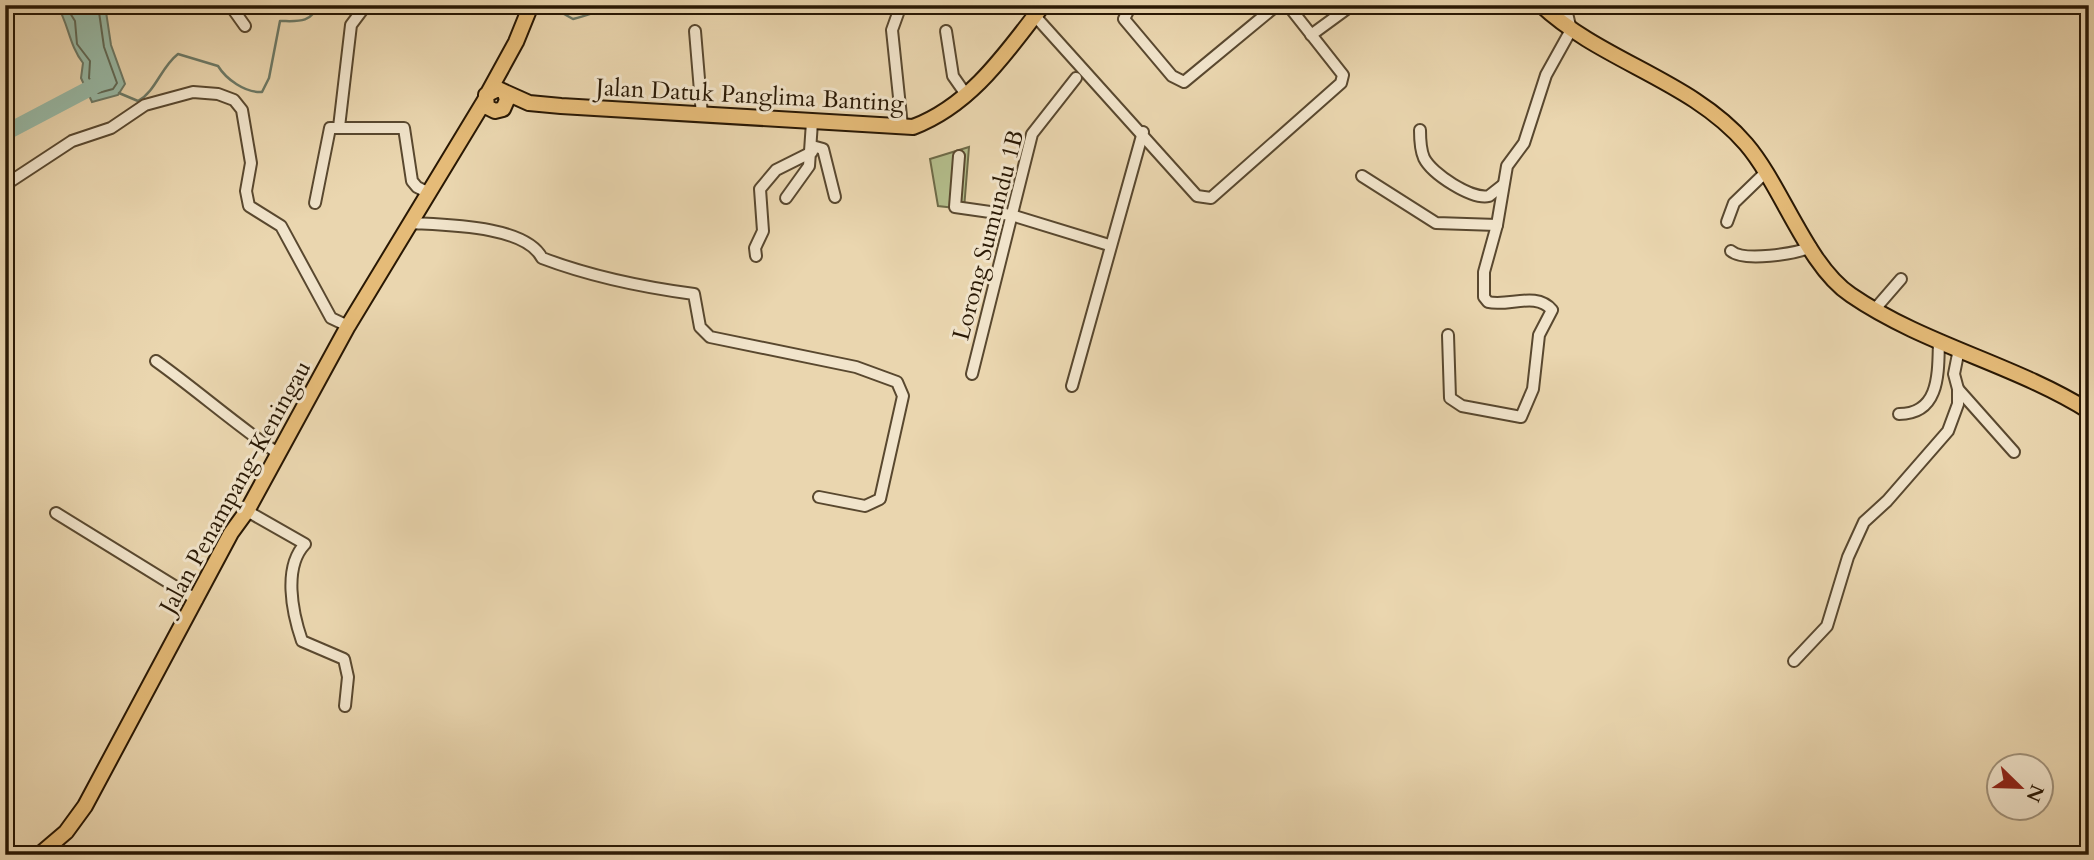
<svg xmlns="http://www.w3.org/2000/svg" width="2094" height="860" viewBox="0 0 2094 860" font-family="Cardo,serif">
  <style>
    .green { fill: #b4be8c; stroke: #6e6b48; stroke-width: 2 }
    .water { fill: #98baa7; stroke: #6c7966; stroke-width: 2 }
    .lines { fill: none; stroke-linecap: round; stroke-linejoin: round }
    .shore { stroke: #606956; stroke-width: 2 }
    .stream { stroke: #6c7966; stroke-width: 2.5 }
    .river { stroke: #98baa7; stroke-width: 16 }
    .minor-casing { stroke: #59482f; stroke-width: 14 }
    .major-casing { stroke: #291804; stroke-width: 18 }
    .minor { stroke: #f1e4cb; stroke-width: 10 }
    .major { stroke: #e5bb78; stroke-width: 14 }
    .labels { text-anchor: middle; stroke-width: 6; stroke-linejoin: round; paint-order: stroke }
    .street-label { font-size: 24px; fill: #291804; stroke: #f1e4cb }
  </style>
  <rect width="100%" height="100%" fill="#ead6af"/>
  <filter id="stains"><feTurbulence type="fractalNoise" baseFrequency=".00286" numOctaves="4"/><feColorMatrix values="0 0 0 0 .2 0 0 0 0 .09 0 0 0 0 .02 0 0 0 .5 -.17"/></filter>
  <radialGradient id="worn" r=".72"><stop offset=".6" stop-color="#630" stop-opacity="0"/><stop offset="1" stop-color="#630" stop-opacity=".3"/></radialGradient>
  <!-- green -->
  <path class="green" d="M969 147 964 209 938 206 930 159Z"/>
  <!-- water -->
  <path class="water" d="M57 5H105L111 45 125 84 118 95 92 102 81 78 83 63C69 45 69 25 57 5Z"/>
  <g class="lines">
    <!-- shore -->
    <path class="shore" d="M65 5 75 21 77 44 90 61 89 78 98 93 113 89 117 83 104 47 98 5"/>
    <!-- stream -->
    <g class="stream">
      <path d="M475 5 476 10 490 5"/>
      <path d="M548 5 573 19C581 17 610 8 613 5"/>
      <path d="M119 93 138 101C156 91 161 67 178 54L218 66C226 79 245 93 262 92L269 78 280 21C296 21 312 24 317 5"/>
    </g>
    <!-- river -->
    <path class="river" d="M5 133 100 83V77"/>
    <!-- minor casing -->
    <g class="minor-casing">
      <g id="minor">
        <path d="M230 5 245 26"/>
        <path d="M901 5 892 30 902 126"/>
        <path d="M1131 5 1124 19 1172 76 1184 82 1277 5"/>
        <path d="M1035 16 1197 196 1211 198 1341 83 1343 75 1291 9 1283 5"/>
        <path d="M695 31 702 115"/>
        <path d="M946 31 953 76 967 96"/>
        <path d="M1311 35 1352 5"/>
        <path d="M339 127 351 25 366 5"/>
        <path d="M1420 130C1420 139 1420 149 1424 158 1432 174 1472 200 1489 196L1503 185"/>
        <path d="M812 146 823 149 835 197"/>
        <path d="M959 156 955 207 1011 215 1109 245"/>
        <path d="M1362 176 1436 223 1497 225"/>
        <path d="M5 185 72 141 111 128 145 105 193 92 218 94 234 100 242 110 251 163 246 191 249 206 281 226 331 318 348 326"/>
        <path d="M786 198 809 166 812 122"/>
        <path d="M315 203 330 128H404L412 181 417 187 427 192"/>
        <path d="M1727 222 1734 203 1766 172"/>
        <path d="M410 223C444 225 525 225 542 258 592 277 641 287 694 294L700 327 710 337 856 367 897 382 903 396 880 499 865 506 819 497"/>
        <path d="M1731 251C1744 262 1795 254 1811 247"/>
        <path d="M756 256 755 248 763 231 760 189 776 170 812 152"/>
        <path d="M1875 309 1901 279"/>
        <path d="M1448 335 1450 398 1462 406 1521 417 1533 389 1539 335 1552 310C1536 291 1509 307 1488 302L1484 297V272L1497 225 1507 166 1524 143 1546 75 1571 30 1565 5"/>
        <path d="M156 361C198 391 236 425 279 454"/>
        <path d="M972 374 1032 134 1076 78"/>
        <path d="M1072 386 1143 132"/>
        <path d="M1958 389 2014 452"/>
        <path d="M1899 414C1941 414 1938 371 1939 340"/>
        <path d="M247 511 305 544C283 567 292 612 302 641L344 659 348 677 345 706"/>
        <path d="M56 513 197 600"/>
        <path d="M1794 661 1827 626 1848 557 1864 522 1887 501 1948 431 1958 404V389L1954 374 1959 349"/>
      </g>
    </g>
    <!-- major casing -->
    <g class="major-casing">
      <g id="major">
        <path d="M1541 5C1602 62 1691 80 1746 144 1782 186 1807 266 1851 295 1924 345 2014 364 2089 411"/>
        <path d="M488 93 516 42 531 5"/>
        <path d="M505 93 507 100 503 109 495 111 487 107 486 95 498 89 529 103 561 106 913 127C971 105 1006 53 1043 5"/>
        <path d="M39 855 66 832 85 806 231 533 247 511 348 326 485 100"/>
      </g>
    </g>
    <!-- minor -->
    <use href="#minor" class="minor"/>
    <!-- major -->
    <use href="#major" class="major"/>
  </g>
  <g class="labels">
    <!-- street labels -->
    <g class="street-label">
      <text transform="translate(750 95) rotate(3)" y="8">Jalan Datuk Panglima Banting</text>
      <text transform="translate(988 235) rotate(-75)" y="8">Lorong Sumundu 1B</text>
      <text transform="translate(235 487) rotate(-61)" y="8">Jalan Penampang-Keningau</text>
    </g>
  </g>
  <!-- margin -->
  <rect width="2094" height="860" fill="none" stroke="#ead6af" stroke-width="28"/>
  <rect x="7" y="7" width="2080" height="846" fill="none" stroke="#291804" stroke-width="3.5"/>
  <rect x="14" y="14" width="2066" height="832" fill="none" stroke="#291804" stroke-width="2"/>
  <!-- north arrow -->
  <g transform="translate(2020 787) rotate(113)"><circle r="33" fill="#f1e4cb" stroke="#a1927b" stroke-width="2"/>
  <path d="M0-5L12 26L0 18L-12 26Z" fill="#8f2418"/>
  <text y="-10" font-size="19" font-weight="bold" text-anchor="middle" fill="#291804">N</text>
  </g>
  <rect width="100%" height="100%" filter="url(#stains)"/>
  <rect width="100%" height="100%" fill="url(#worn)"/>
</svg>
